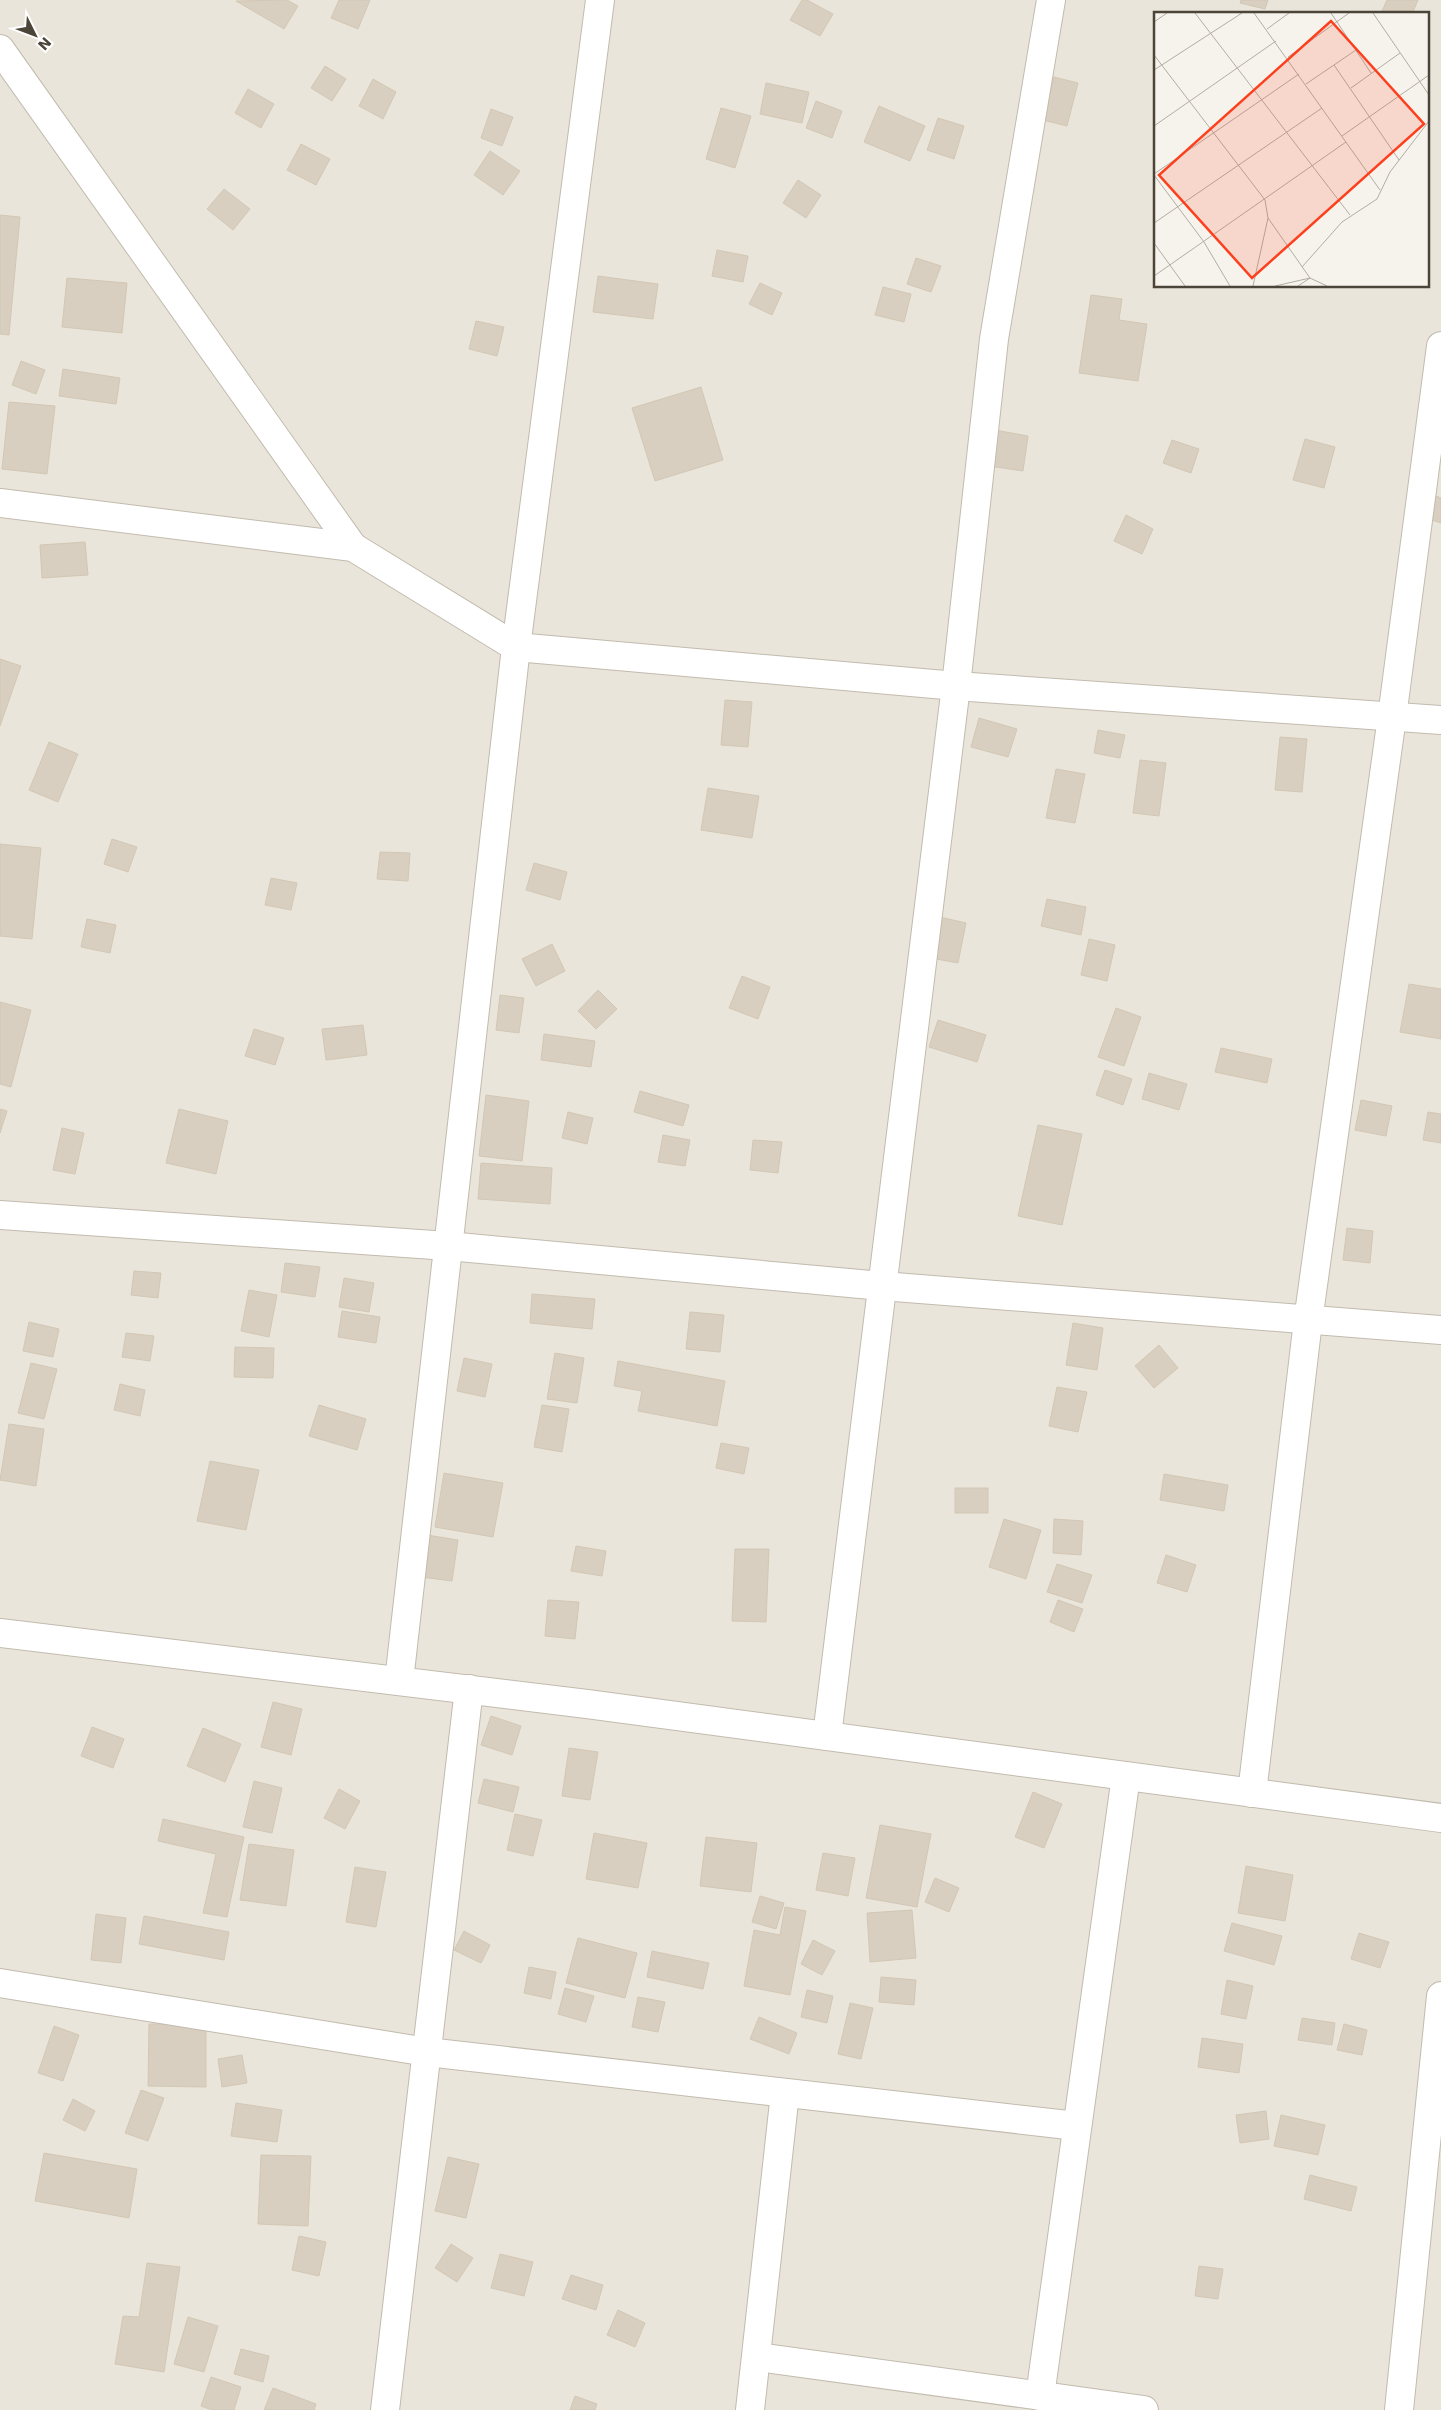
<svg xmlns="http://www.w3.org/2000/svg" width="1441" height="2410" viewBox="0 0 1441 2410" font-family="'DejaVu Sans',sans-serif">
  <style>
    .residential { fill: #eae5da; fill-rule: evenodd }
    .building { fill: #d8cfc1; stroke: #d3c7b4 }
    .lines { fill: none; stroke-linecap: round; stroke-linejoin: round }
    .minor-casing { stroke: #c2bbae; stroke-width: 30 }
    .minor { stroke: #fff; stroke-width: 28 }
    .inset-road { fill: none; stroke: #b2ada4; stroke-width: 1 }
    .view { fill: #fc3f1d; fill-opacity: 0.15; stroke: #fc3f1d; stroke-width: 2.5 }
    .inset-edge { fill: none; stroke: #4b4439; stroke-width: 2.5 }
  </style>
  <rect width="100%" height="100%" fill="#f6f3ec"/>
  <!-- residential -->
  <path class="residential" d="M0 0H1441V2410H0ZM1155 14H1427V286H1155Z"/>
  <!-- building -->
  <g class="building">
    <path d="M287 0 298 6 284 29 236 1Z"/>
    <path d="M339 0H370L358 29 331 18Z"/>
    <path d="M802 0H807L833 14 820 36 790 20Z"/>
    <path d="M1241 0H1268L1265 9 1240 3Z"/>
    <path d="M1387 0H1418L1412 14H1388L1382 11Z"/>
    <path d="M325 66 346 79 332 101 311 88Z"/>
    <path d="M1054 77 1078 83 1067 126 1043 120Z"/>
    <path d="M373 79 396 92 383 119 359 106Z"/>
    <path d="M766 83 809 92 802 123 760 114Z"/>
    <path d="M248 89 274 104 261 128 235 113Z"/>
    <path d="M816 101 842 111 832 138 806 128Z"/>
    <path d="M879 106 925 126 910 161 864 142Z"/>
    <path d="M721 108 751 116 735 168 706 159Z"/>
    <path d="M491 109 513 117 502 146 481 138Z"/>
    <path d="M938 118 964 126 954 159 927 150Z"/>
    <path d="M301 144 330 159 316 185 287 170Z"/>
    <path d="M490 151 520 171 503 195 474 175Z"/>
    <path d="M798 180 821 195 806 218 783 203Z"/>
    <path d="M224 189 250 209 233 230 207 209Z"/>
    <path d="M0 215 20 217 9 335 0 334Z"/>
    <path d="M717 250 748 256 743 282 712 276Z"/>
    <path d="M916 258 941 266 931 292 907 284Z"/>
    <path d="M598 276 658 284 653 319 593 312Z"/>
    <path d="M67 278 127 283 122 333 62 327Z"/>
    <path d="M760 283 782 293 772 315 749 304Z"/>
    <path d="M883 287 911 294 904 322 875 315Z"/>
    <path d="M1091 295 1122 299 1119 320 1147 324 1138 381 1079 373Z"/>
    <path d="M476 321 504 327 497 356 469 349Z"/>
    <path d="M21 361 45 370 36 394 12 385Z"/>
    <path d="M63 369 120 378 116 404 59 396Z"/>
    <path d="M701 387 723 460 655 481 632 408Z"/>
    <path d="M9 402 55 406 47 474 2 469Z"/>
    <path d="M995 430 1028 436 1023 471 989 466Z"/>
    <path d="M1305 439 1335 447 1324 488 1293 480Z"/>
    <path d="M1172 440 1199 449 1191 473 1163 463Z"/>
    <path d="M1431 494 1441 498V523L1423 517Z"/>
    <path d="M1126 515 1153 529 1142 554 1114 541Z"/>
    <path d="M85 542 88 575 42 578 40 545Z"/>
    <path d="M0 659 21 666 0 726Z"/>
    <path d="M725 700 752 702 748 747 721 745Z"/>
    <path d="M979 718 1017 729 1008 757 971 747Z"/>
    <path d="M1098 730 1125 735 1120 758 1094 753Z"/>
    <path d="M1280 737 1307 739 1302 792 1275 790Z"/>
    <path d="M49 742 78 754 58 802 29 790Z"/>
    <path d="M1140 760 1166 763 1159 816 1133 813Z"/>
    <path d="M1056 769 1085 774 1075 823 1046 818Z"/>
    <path d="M708 788 759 796 752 838 701 830Z"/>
    <path d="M112 839 137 847 128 872 104 864Z"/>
    <path d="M0 844 41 848 32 939 0 936Z"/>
    <path d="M380 852 410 853 408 881 377 879Z"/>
    <path d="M534 863 567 872 560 900 526 890Z"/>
    <path d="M271 878 297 883 291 910 265 905Z"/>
    <path d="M1047 899 1086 907 1081 935 1041 926Z"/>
    <path d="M940 917 966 923 958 963 931 958Z"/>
    <path d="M87 919 116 925 110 953 81 947Z"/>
    <path d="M1089 939 1115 945 1107 981 1081 975Z"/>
    <path d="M552 944 565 971 536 986 522 959Z"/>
    <path d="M742 976 770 987 758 1019 729 1008Z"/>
    <path d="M1409 984 1441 989V1039L1400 1032Z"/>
    <path d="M598 990 617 1009 596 1029 578 1011Z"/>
    <path d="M500 995 524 998 519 1033 496 1030Z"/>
    <path d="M0 1002 31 1010 11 1087 0 1084Z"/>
    <path d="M1116 1008 1141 1017 1124 1066 1098 1057Z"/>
    <path d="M938 1020 986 1035 977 1062 929 1047Z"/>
    <path d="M363 1025 367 1055 326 1060 322 1029Z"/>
    <path d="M254 1029 284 1038 275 1065 245 1056Z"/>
    <path d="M544 1034 595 1041 591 1067 541 1060Z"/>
    <path d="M1221 1048 1272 1059 1267 1083 1215 1072Z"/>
    <path d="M1105 1070 1132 1079 1123 1105 1096 1095Z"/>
    <path d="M1149 1073 1187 1084 1179 1110 1142 1099Z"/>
    <path d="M640 1091 689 1105 683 1126 634 1112Z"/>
    <path d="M486 1095 529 1101 522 1161 479 1156Z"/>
    <path d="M1361 1100 1392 1106 1386 1136 1355 1130Z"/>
    <path d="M0 1109 7 1111 0 1133Z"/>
    <path d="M179 1109 228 1121 216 1174 166 1163Z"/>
    <path d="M568 1112 593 1118 587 1144 562 1138Z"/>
    <path d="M1428 1112 1441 1114V1143L1423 1140Z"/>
    <path d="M1038 1125 1082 1134 1062 1225 1018 1216Z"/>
    <path d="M62 1128 84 1133 75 1174 53 1170Z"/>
    <path d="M663 1135 690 1140 685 1166 658 1162Z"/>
    <path d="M753 1140 782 1142 778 1173 750 1170Z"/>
    <path d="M481 1163 552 1168 550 1204 478 1199Z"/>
    <path d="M1347 1228 1373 1231 1370 1263 1343 1260Z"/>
    <path d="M285 1263 320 1267 315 1297 281 1292Z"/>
    <path d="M134 1271 161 1273 158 1298 131 1295Z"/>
    <path d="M344 1278 374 1283 369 1312 339 1307Z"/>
    <path d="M249 1290 277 1295 269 1337 241 1331Z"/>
    <path d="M532 1294 595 1299 592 1329 530 1323Z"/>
    <path d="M342 1311 380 1317 376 1343 338 1337Z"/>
    <path d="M690 1312 724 1315 720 1352 686 1349Z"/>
    <path d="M29 1322 59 1329 53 1357 23 1351Z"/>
    <path d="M1073 1323 1103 1328 1097 1370 1066 1365Z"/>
    <path d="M126 1333 154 1336 150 1361 122 1357Z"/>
    <path d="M1159 1345 1178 1368 1154 1388 1135 1366Z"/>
    <path d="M235 1347 274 1348 273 1378 234 1377Z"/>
    <path d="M555 1353 584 1358 577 1403 547 1399Z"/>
    <path d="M464 1358 492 1364 485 1397 457 1391Z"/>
    <path d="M618 1361 725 1381 717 1426 638 1411 642 1391 614 1386Z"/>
    <path d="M31 1363 57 1369 44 1419 18 1413Z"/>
    <path d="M120 1384 145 1390 140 1416 114 1410Z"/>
    <path d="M1057 1387 1087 1392 1078 1432 1049 1426Z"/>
    <path d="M319 1405 366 1419 357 1450 309 1436Z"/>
    <path d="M542 1405 569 1409 562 1452 534 1447Z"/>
    <path d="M9 1424 44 1429 36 1486 0 1480Z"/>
    <path d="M721 1443 749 1448 744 1474 716 1468Z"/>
    <path d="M210 1461 259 1470 246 1530 197 1521Z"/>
    <path d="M444 1473 503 1483 493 1537 435 1527Z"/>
    <path d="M1164 1474 1228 1485 1224 1511 1160 1500Z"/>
    <rect x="955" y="1488" width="33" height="25"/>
    <path d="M1004 1519 1041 1530 1026 1579 989 1567Z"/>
    <path d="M1054 1519 1083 1521 1081 1555 1053 1553Z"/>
    <path d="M427 1535 458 1540 452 1581 421 1577Z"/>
    <path d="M576 1546 606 1551 602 1576 571 1571Z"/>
    <path d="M735 1549H769L766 1622 732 1621Z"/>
    <path d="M1166 1555 1196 1565 1187 1592 1157 1583Z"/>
    <path d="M1057 1564 1092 1575 1082 1603 1047 1592Z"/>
    <path d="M548 1600 579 1602 575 1639 545 1636Z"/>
    <path d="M1058 1600 1083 1609 1074 1632 1050 1622Z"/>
    <path d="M273 1702 302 1709 291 1755 261 1747Z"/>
    <path d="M491 1716 521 1726 512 1755 481 1745Z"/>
    <path d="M92 1727 124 1739 113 1768 81 1756Z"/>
    <path d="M203 1728 241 1744 225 1782 187 1766Z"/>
    <path d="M569 1748 598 1752 590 1800 562 1796Z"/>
    <path d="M484 1779 519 1787 513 1812 478 1803Z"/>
    <path d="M254 1781 282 1788 272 1833 243 1827Z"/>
    <path d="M339 1789 360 1801 345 1829 324 1818Z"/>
    <path d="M1033 1792 1062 1804 1044 1848 1015 1837Z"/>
    <path d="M515 1814 542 1820 533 1856 507 1850Z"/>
    <path d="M163 1819 244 1837 227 1917 203 1913 216 1854 158 1841Z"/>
    <path d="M880 1825 931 1834 917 1907 866 1898Z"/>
    <path d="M594 1833 647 1843 638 1888 586 1879Z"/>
    <path d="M706 1837 757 1843 751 1892 700 1886Z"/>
    <path d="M249 1844 294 1850 286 1906 240 1900Z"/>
    <path d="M823 1853 855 1858 848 1896 816 1890Z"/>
    <path d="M1246 1866 1293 1875 1285 1921 1238 1913Z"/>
    <path d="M355 1867 386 1872 376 1927 346 1922Z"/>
    <path d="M935 1878 959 1888 949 1912 925 1902Z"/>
    <path d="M760 1896 784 1903 776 1929 752 1922Z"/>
    <path d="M785 1907 806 1911 790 1995 744 1986 754 1930 780 1935Z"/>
    <path d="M912 1910 916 1958 870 1962 867 1913Z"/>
    <path d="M96 1914 126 1918 121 1963 91 1960Z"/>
    <path d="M144 1916 229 1932 224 1960 139 1944Z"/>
    <path d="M1232 1923 1282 1936 1274 1965 1224 1951Z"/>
    <path d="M464 1931 490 1945 481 1963 454 1950Z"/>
    <path d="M1359 1933 1389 1942 1380 1968 1351 1959Z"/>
    <path d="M578 1938 637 1953 625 1998 566 1983Z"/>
    <path d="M813 1940 835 1951 822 1975 801 1964Z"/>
    <path d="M652 1951 709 1963 703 1989 647 1977Z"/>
    <path d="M529 1967 556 1972 551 1999 524 1993Z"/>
    <path d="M881 1977 916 1980 914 2005 879 2002Z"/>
    <path d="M1227 1980 1253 1986 1246 2019 1221 2014Z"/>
    <path d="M565 1988 594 1996 586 2022 558 2014Z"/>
    <path d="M807 1990 833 1996 827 2023 801 2017Z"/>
    <path d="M638 1997 665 2002 658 2032 632 2027Z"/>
    <path d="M850 2003 873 2008 861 2059 838 2054Z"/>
    <path d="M759 2017 797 2033 789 2054 750 2039Z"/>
    <path d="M1302 2018 1335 2023 1332 2045 1298 2040Z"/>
    <path d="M149 2024H206V2087L148 2086Z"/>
    <path d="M1344 2024 1367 2030 1362 2055 1337 2050Z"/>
    <path d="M54 2026 79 2035 63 2081 38 2073Z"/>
    <path d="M1202 2038 1243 2044 1239 2073 1198 2067Z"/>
    <path d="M242 2055 247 2083 222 2087 218 2059Z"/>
    <path d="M141 2090 164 2098 148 2141 125 2133Z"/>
    <path d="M73 2099 95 2111 85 2131 63 2120Z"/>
    <path d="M236 2103 282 2110 277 2142 231 2136Z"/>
    <path d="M1266 2111 1269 2139 1240 2143 1236 2115Z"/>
    <path d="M1281 2115 1325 2125 1318 2155 1274 2146Z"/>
    <path d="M44 2153 137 2169 129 2218 35 2201Z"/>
    <path d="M261 2155 311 2156 308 2226 258 2224Z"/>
    <path d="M448 2157 479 2164 466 2218 435 2211Z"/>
    <path d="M1310 2175 1357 2187 1351 2211 1304 2199Z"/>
    <path d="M299 2236 326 2242 319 2276 292 2270Z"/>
    <path d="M451 2244 473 2258 457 2282 435 2268Z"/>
    <path d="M500 2254 533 2262 524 2296 491 2288Z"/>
    <path d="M147 2263 180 2267 164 2372 115 2364 123 2316 139 2317Z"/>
    <path d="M1199 2266 1223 2269 1218 2299 1195 2296Z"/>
    <path d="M571 2275 603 2285 596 2310 562 2299Z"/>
    <path d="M618 2310 645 2323 635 2347 607 2335Z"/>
    <path d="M188 2317 218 2326 204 2372 174 2364Z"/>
    <path d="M241 2349 269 2356 263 2382 234 2374Z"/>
    <path d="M211 2377 241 2387 234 2410H212L201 2406Z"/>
    <path d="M273 2388 316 2404 314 2410H264Z"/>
    <path d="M575 2396 597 2404 595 2410H570Z"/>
  </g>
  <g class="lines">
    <!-- minor casing -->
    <g class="minor-casing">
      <g id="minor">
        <path d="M0 49 353 547"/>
        <path d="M0 503 353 547 516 647 956 686 1441 720"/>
        <path d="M0 1215 448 1246 882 1286 1441 1330"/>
        <path d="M0 1633 587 1704 1441 1818"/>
        <path d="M399 1681 516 647 600 0"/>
        <path d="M827 1736 956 686 994 339 1051 0"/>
        <path d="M1252 1793 1308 1321 1392 717 1441 346"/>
        <path d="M0 1983 427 2052 1077 2126"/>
        <path d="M757 2357 1144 2410"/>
        <path d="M1040 2396 1126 1776"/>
        <path d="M385 2410 469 1689"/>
        <path d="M750 2410 785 2093"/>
        <path d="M1399 2410 1441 1996"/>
      </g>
    </g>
    <!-- minor -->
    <use href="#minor" class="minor"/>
  </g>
  <!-- overview -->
  <g transform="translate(1154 12)">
    <rect width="275" height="275" fill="#f6f3ec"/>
    <path class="inset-road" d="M41 1 196 203M100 1 226 178M177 1 217 61M219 1 275 83M0 10 13 1M113 17 135 1M0 43 111 188 114 206 156 266 144 274M134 45 195 1M180 53 245 148M0 58 88 1M152 72 202 38M197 76 246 41M0 114 122 29M188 124 275 63M0 162 145 62M0 163 50 230 76 274M0 211 168 96M0 231 31 274M148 255 188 210 223 187 236 160 275 109M0 264 192 130M99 274 114 206M121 274 156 266 173 274"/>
    <path class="view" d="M177 9 270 112 98 266 5 163Z"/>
    <rect width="275" height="275" class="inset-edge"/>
  </g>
  <!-- north arrow -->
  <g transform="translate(35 35) rotate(132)" stroke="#ffffff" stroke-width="4" paint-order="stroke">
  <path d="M0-4L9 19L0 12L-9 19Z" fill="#4b4439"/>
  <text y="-8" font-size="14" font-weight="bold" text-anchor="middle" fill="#4b4439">N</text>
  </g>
</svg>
